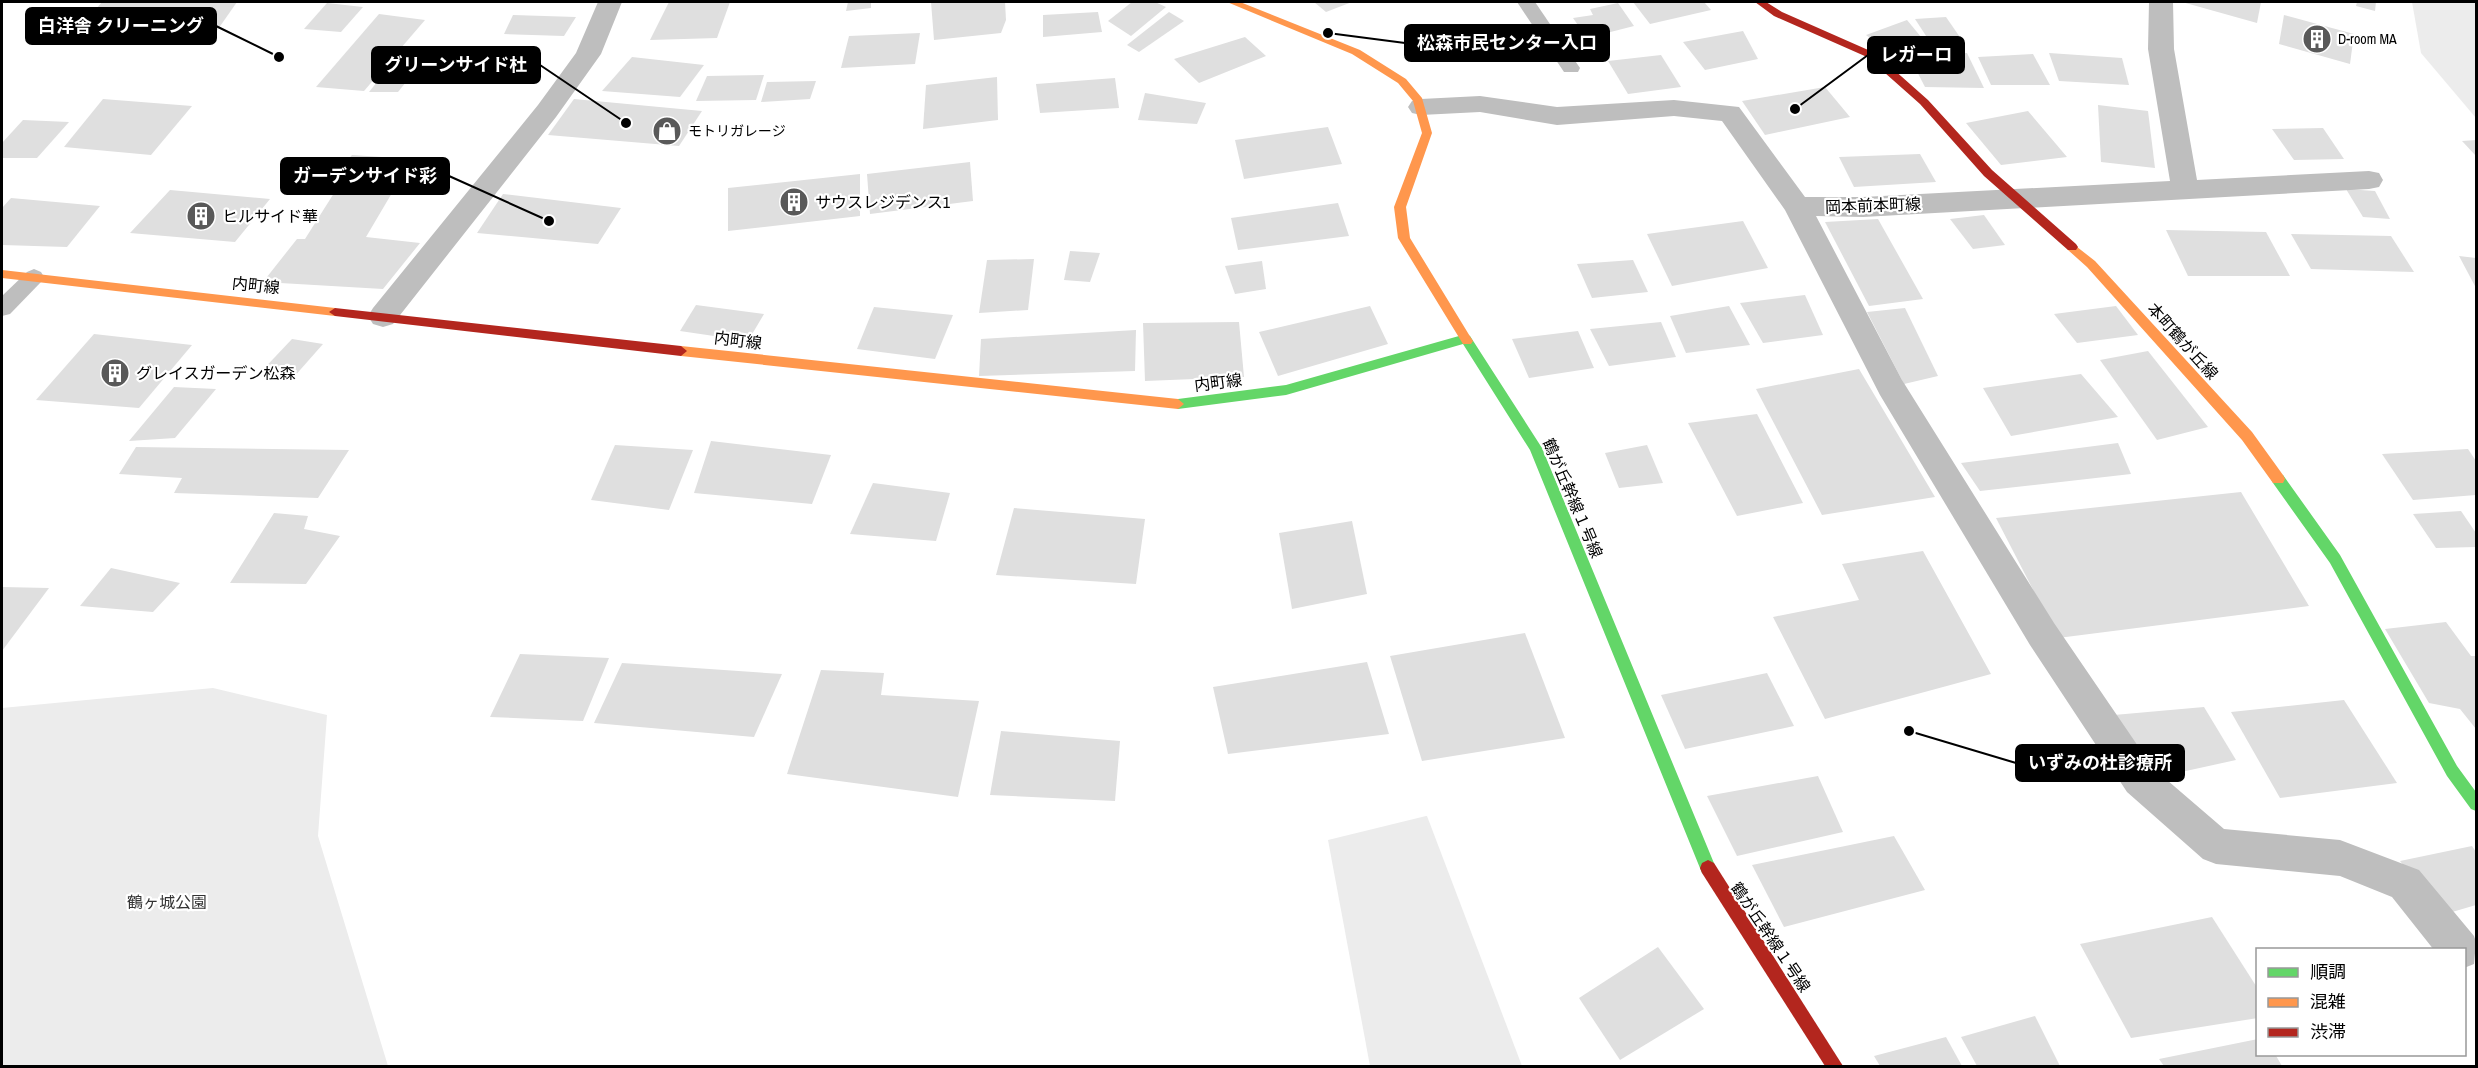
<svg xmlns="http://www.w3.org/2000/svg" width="2478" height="1068" viewBox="0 0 2478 1068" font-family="'Archivo Narrow','Noto Sans JP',sans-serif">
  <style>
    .green { fill: #ececec }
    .building { fill: #dfdfdf }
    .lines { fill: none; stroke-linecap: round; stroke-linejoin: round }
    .lane { fill: #bebebe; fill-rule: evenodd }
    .street { fill: #bebebe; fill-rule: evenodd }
    .fast { fill: #63d668; fill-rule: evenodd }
    .slow { fill: #ff974d; fill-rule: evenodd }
    .jam { fill: #b3261e; fill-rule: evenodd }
    .labels { text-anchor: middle; stroke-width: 4.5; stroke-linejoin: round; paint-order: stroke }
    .far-poi-label { font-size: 14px; fill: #000; stroke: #fff; text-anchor: start }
    .poi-label { font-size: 16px; fill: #000; stroke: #fff; text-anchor: start }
    .street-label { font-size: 16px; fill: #000; stroke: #fff }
    .park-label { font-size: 16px; fill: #333; stroke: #fff }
    .leader { fill: none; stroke: #000; stroke-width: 2 }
    .callout-dot { fill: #000; stroke: #fff; stroke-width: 2 }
    .callout { fill: #000; stroke: #000; stroke-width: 2 }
    .callout-label { font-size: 18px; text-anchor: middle; font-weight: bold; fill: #fff }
  </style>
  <rect width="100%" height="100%" fill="#fff"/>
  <!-- green -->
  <g class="green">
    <path d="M2412 2H2476V118L2421 53Z"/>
    <path d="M213 688 327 715 318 836 388 1066H2V708Z"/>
    <path d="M1426 816H1427L1522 1066H1370L1328 840Z"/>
  </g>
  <!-- building -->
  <g class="building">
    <path d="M102 2H237L216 32 76 33Z"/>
    <path d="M669 2H730L717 38 650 40Z"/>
    <path d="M848 2H871V8L846 11Z"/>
    <path d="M931 2H1005L1006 20 1001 33 934 40Z"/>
    <path d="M1132 2H1155L1166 7 1131 36 1108 21Z"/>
    <path d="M1314 2H1352L1326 12Z"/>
    <path d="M1633 2H1704L1711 10 1650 24Z"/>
    <path d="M2182 2H2261L2257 23Z"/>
    <path d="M2357 2H2376L2375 11 2356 6Z"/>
    <path d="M327 3 363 7 341 32 304 29Z"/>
    <path d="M1618 3 1634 26 1587 38 1573 18 1593 15 1590 9Z"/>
    <path d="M1098 12 1102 32 1043 37V15Z"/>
    <path d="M1169 12 1184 21 1139 52 1127 45Z"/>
    <path d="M379 14 425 20 364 91 316 87Z"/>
    <path d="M513 15 576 17 564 36 504 34Z"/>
    <path d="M2284 15 2354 34 2350 64 2279 44Z"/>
    <path d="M1946 17 1964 43 1932 45 1915 19Z"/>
    <path d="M1907 20 1926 43 1892 55 1866 35Z"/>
    <path d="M1743 31 1758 59 1705 70 1683 42Z"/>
    <path d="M920 33 915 64 841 68 849 36Z"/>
    <path d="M1245 37 1266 56 1199 83 1174 59Z"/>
    <path d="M1967 53 1984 88 1925 87 1909 56Z"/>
    <path d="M2049 53 2122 58 2129 85 2059 81Z"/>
    <path d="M2033 54 2050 85H1991L1978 57Z"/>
    <path d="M1661 55 1681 87 1628 94 1608 61Z"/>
    <path d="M398 56 426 57 398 92H369Z"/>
    <path d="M632 57 704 65 680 97 602 91Z"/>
    <path d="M764 75 756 100 696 101 707 76Z"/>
    <path d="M997 77 998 120 923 129 926 85Z"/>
    <path d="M1115 78 1119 108 1040 113 1036 84Z"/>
    <path d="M816 81 810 99 761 102 767 82Z"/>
    <path d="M1825 87 1850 117 1765 135 1742 101Z"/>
    <path d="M1145 93 1206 103 1197 124 1138 120Z"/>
    <path d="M103 99 192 106 151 155 64 147Z"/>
    <path d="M574 99 702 111 679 146 548 135Z"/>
    <path d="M2098 105 2148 111 2155 168 2101 162Z"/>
    <path d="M2028 111 2067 157 2001 165 1966 123Z"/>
    <path d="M23 120 69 122 37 158H2V143Z"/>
    <path d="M1328 127 1342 164 1244 179 1235 140Z"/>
    <path d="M2323 128 2344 159 2294 160 2272 129Z"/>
    <path d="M2476 140V156L2462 141Z"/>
    <path d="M1920 154 1936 182 1854 187 1839 157Z"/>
    <path d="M352 155 412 159 366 237 420 243 383 289 263 282 297 239H305L336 190 323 187Z"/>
    <path d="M970 162 973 201 870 214 867 174Z"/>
    <path d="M860 174V216L728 231V188Z"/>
    <path d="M2346 189 2375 191 2390 219 2363 217Z"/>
    <path d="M170 190 270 199 235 242 130 233Z"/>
    <path d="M503 194 621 208 598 244 477 233Z"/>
    <path d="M11 198 100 206 67 247 2 245V208Z"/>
    <path d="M1338 203 1349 236 1238 250 1231 218Z"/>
    <path d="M1984 215 2005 245 1973 249 1950 219Z"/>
    <path d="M1878 219 1923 299 1869 306 1825 222Z"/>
    <path d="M1743 221 1768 268 1672 286 1647 234Z"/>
    <path d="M2166 230 2266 232 2290 276H2188Z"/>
    <path d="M2291 234 2391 236 2414 272 2311 269Z"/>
    <path d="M1070 251 1100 253 1090 282 1064 280Z"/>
    <path d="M2459 256 2476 258V288Z"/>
    <path d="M1034 259 1028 310 979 313 987 260Z"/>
    <path d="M1633 260 1648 292 1592 298 1577 264Z"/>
    <path d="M1262 261 1266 289 1235 294 1225 266Z"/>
    <path d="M1805 295 1823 335 1763 343 1740 303Z"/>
    <path d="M696 305 764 314 748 341 680 331Z"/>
    <path d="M1370 306 1388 344 1278 376 1259 332Z"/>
    <path d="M1729 306 1750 345 1686 353 1670 316Z"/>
    <path d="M2116 306 2138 335 2077 343 2054 314Z"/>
    <path d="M874 307 953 315 935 359 857 349Z"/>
    <path d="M1905 308 1938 376 1904 384 1867 312Z"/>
    <path d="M1239 322 1244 377 1145 381 1143 323Z"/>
    <path d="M1661 322 1676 357 1609 366 1590 329Z"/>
    <path d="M1136 330 1135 371 979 376 981 339Z"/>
    <path d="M1578 331 1594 368 1529 378 1512 339Z"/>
    <path d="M94 334 192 345 139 408 36 400Z"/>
    <path d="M292 339 323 344 293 378 257 376Z"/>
    <path d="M2148 351 2208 427 2157 440 2100 360Z"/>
    <path d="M1859 369 1935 497 1822 515 1756 389Z"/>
    <path d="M2081 374 2118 417 2011 436 1983 388Z"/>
    <path d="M174 387 216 389 175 438 129 441Z"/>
    <path d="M1757 414 1803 503 1737 516 1688 423Z"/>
    <path d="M711 441 831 455 812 504 694 493Z"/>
    <path d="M2118 443 2131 474 1980 491 1961 463Z"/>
    <path d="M615 445 693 450 669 510 591 500Z"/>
    <path d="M1647 445 1663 483 1619 488 1605 453Z"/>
    <path d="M136 447 349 450 318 498 174 493 182 478 119 474Z"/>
    <path d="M2468 449 2476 461V495L2413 500 2382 454Z"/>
    <path d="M873 483 950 493 936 541 850 534Z"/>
    <path d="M2241 492 2309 606 2058 638 1996 518Z"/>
    <path d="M1014 508 1145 519 1136 584 996 575Z"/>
    <path d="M2461 511 2476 533V547L2436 548 2413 514Z"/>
    <path d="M274 513 308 516 304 529 340 536 306 584 230 583Z"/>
    <path d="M1352 521 1367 594 1292 609 1279 533Z"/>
    <path d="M1923 551 1991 674 1825 719 1773 617 1859 600 1842 564Z"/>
    <path d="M111 568 180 583 153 612 80 606Z"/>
    <path d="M2 587 49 588 2 651Z"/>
    <path d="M2446 622 2471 656H2476V729L2460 709 2429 703 2385 629Z"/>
    <path d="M1525 633 1565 738 1422 761 1390 656Z"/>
    <path d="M520 654 609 658 583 721 490 717Z"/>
    <path d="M1367 662 1389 734 1228 754 1213 687Z"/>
    <path d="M622 663 782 674 754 737 594 723Z"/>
    <path d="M821 670 884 673 881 695 979 701 958 797 787 774Z"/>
    <path d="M1767 673 1794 726 1685 749 1661 695Z"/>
    <path d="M2344 700 2397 783 2280 798 2231 712Z"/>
    <path d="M2204 707 2236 760 2154 778 2114 715Z"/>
    <path d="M1001 731 1120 741 1115 801 990 795Z"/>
    <path d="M1818 776 1843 832 1737 856 1707 796Z"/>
    <path d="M1894 836 1925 890 1784 927 1752 865Z"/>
    <path d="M2472 846 2476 852V905L2442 915 2400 861Z"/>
    <path d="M2212 917 2258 989V1018L2131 1038 2080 944Z"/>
    <path d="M1658 947 1704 1009 1620 1060 1579 998Z"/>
    <path d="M2035 1016 2060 1066H1977L1961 1037Z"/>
    <path d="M1946 1037 1962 1066H1880L1874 1056Z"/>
    <path d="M2258 1039V1054H2275L2282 1066H2164L2159 1059Z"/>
  </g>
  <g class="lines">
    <!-- lane -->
    <g class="lane">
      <path d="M1517 2H1535L1580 68 1578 72H1564Z"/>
      <path d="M34 269 41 272 44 277 41 282 10 314 2 316V296L27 272Z"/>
    </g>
    <!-- street -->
    <g class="street">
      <path d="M598 2H622L601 54 556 117 393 324 383 327 373 324 368 316 373 308 538 105 576 53Z"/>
      <path d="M2149 2H2173L2174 49 2197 180 2369 171 2379 173 2383 180 2379 187 2369 189 1863 217 1816 216 1902 380 2054 623 2153 768 2224 829 2340 840 2419 870 2474 936 2476 942 2474 964 2464 968V950H2434L2392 897 2340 876 2216 864 2203 859 2127 792 2030 645 1880 395 1785 210 1722 121 1674 116 1557 125 1480 112 1421 115 1412 113 1408 107 1412 101 1421 99 1480 96 1557 107 1674 100 1739 107 1805 197H1863L2170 181 2148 49Z"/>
    </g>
    <!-- fast -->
    <g class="fast">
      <path d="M1466 334 1470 336 1542 448 1716 868 1714 873 1708 876 1702 873 1530 450 1463 344 1286 395 1178 409 1172 404 1178 399 1286 385Z"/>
      <path d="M2278 474 2283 475 2340 555 2457 766 2476 792V811L2471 809 2447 776 2330 563 2273 483 2271 479 2273 475Z"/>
    </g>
    <!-- slow -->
    <g class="slow">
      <path d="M1227 2H1240L1360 50 1406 79 1422 98 1432 133 1406 207 1410 238 1471 338 1473 341 1471 344H1463L1398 238 1394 207 1422 133 1413 101 1398 83 1352 54Z"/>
      <path d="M2072 243 2095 261 2252 432 2283 475 2285 479 2283 483H2273L2242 440 2087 267 2068 250 2066 247 2068 244Z"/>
      <path d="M2 270 335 308 341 312 335 316 2 278Z"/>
      <path d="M681 346 1178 399 1184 404 1178 409 681 356 675 351Z"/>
    </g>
    <!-- jam -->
    <g class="jam">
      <path d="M1755 2H1766L1782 12 1875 53 1928 100 1992 170 2076 244 2078 247 2076 250H2068L1984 176 1920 104 1867 57 1774 16Z"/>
      <path d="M335 308 681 346 687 351 681 356 335 316 329 312Z"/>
      <path d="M1708 860 1714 863 1843 1066H1825L1702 873 1700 868 1702 863Z"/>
    </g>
  </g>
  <!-- icons -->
  <defs>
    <g id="building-disc" transform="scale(1.5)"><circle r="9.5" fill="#595959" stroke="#fff"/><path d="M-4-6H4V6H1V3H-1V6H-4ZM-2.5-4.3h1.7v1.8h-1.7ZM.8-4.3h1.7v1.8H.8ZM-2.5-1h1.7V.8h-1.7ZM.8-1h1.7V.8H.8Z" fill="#fff"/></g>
    <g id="shop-disc" transform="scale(1.5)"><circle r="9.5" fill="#595959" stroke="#fff"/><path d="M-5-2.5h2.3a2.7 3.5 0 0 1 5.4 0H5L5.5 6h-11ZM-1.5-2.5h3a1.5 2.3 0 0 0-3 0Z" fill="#fff"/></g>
  </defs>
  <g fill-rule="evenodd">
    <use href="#building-disc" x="2317" y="39"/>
    <use href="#shop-disc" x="667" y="131"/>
    <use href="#building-disc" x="794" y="202"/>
    <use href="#building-disc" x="201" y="216"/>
    <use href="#building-disc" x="115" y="373"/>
  </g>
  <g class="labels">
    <!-- far-poi labels -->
    <g class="far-poi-label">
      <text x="2338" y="44">D-room MA</text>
      <text x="688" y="136">モトリガレージ</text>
    </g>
    <!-- poi labels -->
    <g class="poi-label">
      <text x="815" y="208">サウスレジデンス1</text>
      <text x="222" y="222">ヒルサイド華</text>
      <text x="136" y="379">グレイスガーデン松森</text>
    </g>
    <!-- street labels -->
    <g class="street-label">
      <text transform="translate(1873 205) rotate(-2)" y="6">岡本前本町線</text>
      <text transform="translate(256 285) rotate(6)" y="6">内町線</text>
      <text transform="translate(738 340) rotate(7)" y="6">内町線</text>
      <text transform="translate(2183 341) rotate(48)" y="6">本町鶴が丘線</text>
      <text transform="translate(1218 382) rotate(-7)" y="6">内町線</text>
      <text transform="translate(1573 498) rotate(67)" y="6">鶴が丘幹線１号線</text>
      <text transform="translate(1771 937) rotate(56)" y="6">鶴が丘幹線１号線</text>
    </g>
    <!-- park labels -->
    <g class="park-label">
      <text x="167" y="908">鶴ヶ城公園</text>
    </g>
  </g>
  <!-- callouts -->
  <path class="leader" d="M279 57L216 26M1328 33L1405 43M1795 109L1868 55M626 123L540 65M549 221L449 176M1909 731L2016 763"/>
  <g class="callout-dot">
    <circle cx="279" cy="57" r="6"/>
    <circle cx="1328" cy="33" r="6"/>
    <circle cx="1795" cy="109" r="6"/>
    <circle cx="626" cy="123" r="6"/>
    <circle cx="549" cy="221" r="6"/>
    <circle cx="1909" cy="731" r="6"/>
  </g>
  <g class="callout">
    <rect x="26" y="8" width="190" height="36" rx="6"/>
    <rect x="1405" y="25" width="204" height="36" rx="6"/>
    <rect x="1868" y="37" width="96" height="36" rx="6"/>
    <rect x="372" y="47" width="168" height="36" rx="6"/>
    <rect x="281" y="158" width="168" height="36" rx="6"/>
    <rect x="2016" y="745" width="168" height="36" rx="6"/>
  </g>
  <g class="callout-label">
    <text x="121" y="32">白洋舎 クリーニング</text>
    <text x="1507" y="49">松森市民センター入口</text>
    <text x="1916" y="61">レガーロ</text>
    <text x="456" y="71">グリーンサイド杜</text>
    <text x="365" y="182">ガーデンサイド彩</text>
    <text x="2100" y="769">いずみの杜診療所</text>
  </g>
  <!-- border -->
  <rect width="2478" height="1068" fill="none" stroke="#000000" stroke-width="6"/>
  <!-- legend -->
  <rect x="2256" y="948" width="210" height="108" fill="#ffffff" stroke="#999999" stroke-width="1.5"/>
  <rect x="2268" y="968" width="30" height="9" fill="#63d668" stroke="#999999" stroke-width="1.5"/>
  <text x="2310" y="978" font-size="18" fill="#000000">順調</text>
  <rect x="2268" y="998" width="30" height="9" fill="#ff974d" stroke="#999999" stroke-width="1.5"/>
  <text x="2310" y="1008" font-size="18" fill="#000000">混雑</text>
  <rect x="2268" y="1028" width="30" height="9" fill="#b3261e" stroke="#999999" stroke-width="1.5"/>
  <text x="2310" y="1038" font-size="18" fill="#000000">渋滞</text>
</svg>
